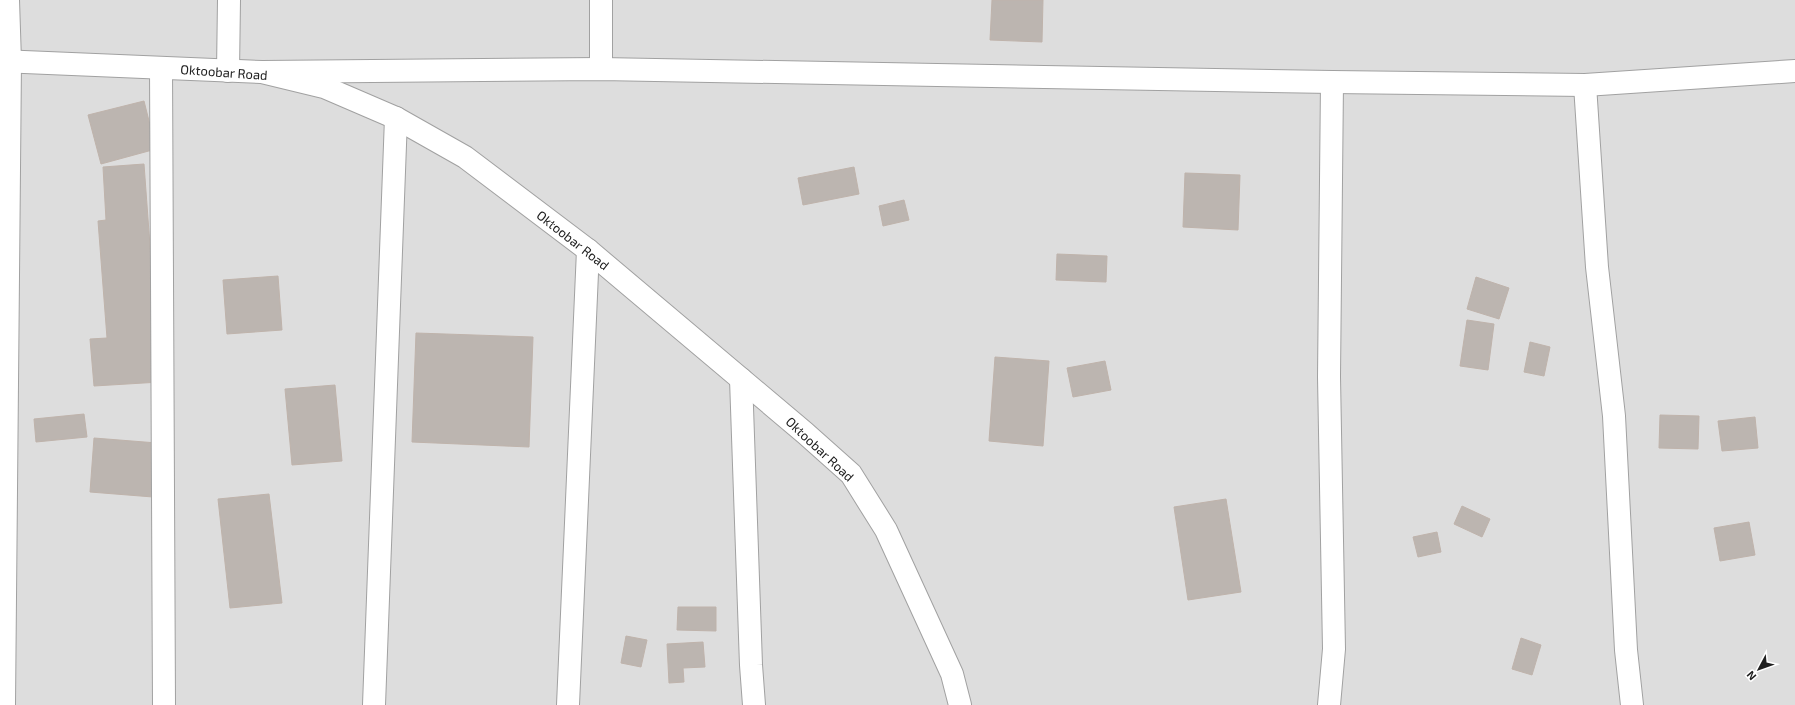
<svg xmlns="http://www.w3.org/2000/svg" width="1795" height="705" viewBox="0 0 1795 705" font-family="'Exo 2',sans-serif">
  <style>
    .residential { fill: #ddd }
    .building { fill: #bcb5b0; stroke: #bfb3ab }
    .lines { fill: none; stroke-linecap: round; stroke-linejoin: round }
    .minor-casing { stroke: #a1a1a1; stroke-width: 24 }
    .minor { stroke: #fff; stroke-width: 22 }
    .labels { text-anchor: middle; stroke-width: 3; stroke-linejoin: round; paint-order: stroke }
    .street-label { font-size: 13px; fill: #202020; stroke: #fff }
  </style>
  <rect width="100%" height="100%" fill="#efece7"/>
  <!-- residential -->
  <rect class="residential" x="0" y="0" width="1795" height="705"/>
  <!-- building -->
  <g class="building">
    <path d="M992 0H1043L1042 42 990 40Z"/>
    <path d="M144 101 156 149 101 164 88 115Z"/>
    <path d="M144 164 160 382 94 386 90 339 107 338 98 221 106 220 103 167Z"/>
    <path d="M854 167 859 194 803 205 798 178Z"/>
    <path d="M1185 173 1240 175 1238 230 1183 227Z"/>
    <path d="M904 200 909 220 883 226 879 206Z"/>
    <path d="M1057 254 1107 256 1106 282 1056 280Z"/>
    <path d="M278 276 282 330 227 334 223 280Z"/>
    <path d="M1476 277 1509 288 1499 319 1467 309Z"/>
    <path d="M1467 320 1494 324 1488 370 1460 366Z"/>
    <path d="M416 333 533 337 529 447 412 442Z"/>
    <path d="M1530 342 1550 347 1544 376 1524 372Z"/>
    <path d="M995 357 1049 361 1043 446 989 441Z"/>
    <path d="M1105 361 1111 390 1073 397 1067 368Z"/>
    <path d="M335 385 342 461 292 465 285 389Z"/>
    <path d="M84 414 87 437 36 442 34 419Z"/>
    <path d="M1660 415 1699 416 1698 449 1659 448Z"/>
    <path d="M1755 417 1758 448 1722 451 1718 421Z"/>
    <path d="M94 438 157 443 153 497 90 492Z"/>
    <path d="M269 494 282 603 230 608 218 499Z"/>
    <path d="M1226 499 1241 592 1188 600 1174 507Z"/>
    <path d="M1462 506 1490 519 1482 537 1454 524Z"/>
    <path d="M1749 522 1755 555 1720 561 1714 528Z"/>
    <path d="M1437 532 1441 552 1418 557 1413 537Z"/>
    <path d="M678 607H716V631L677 630Z"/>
    <path d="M626 636 647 640 641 667 621 663Z"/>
    <path d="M1521 638 1541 645 1532 675 1512 669Z"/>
    <path d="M703 642 705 667 683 668 684 682 669 683 667 644Z"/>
  </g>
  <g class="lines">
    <!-- minor casing -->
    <g class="minor-casing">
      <g id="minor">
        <path d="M601 0V69"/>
        <path d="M0 61 262 72 324 87 396 118 465 157 588 250 805 433 851 474 886 530 952 674 960 705"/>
        <path d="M161 68 164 705"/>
        <path d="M228 71 229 0"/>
        <path d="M262 72 601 69 1332 82 1585 85 1795 71"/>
        <path d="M1585 85 1597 267 1614 416 1626 650 1632 705"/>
        <path d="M741 379 751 665 754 705"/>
        <path d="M4 705 10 61 8 0"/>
        <path d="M374 705 396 118"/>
        <path d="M568 705 588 250"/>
        <path d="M1329 705 1334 649 1329 377 1332 82"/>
      </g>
    </g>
    <!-- minor -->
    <use href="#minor" class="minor"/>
  </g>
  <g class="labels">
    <!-- street labels -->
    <g class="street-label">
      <text transform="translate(224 72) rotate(4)" y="5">Oktoobar Road</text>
      <text transform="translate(573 240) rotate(38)" y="5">Oktoobar Road</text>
      <text transform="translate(820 449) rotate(43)" y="5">Oktoobar Road</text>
    </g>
  </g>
  <!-- north arrow -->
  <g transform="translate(1759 669) rotate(229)" stroke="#ffffff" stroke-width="3" paint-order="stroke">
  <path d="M0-3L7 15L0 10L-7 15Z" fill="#202020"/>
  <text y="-6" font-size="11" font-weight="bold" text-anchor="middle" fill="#202020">N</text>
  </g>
</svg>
